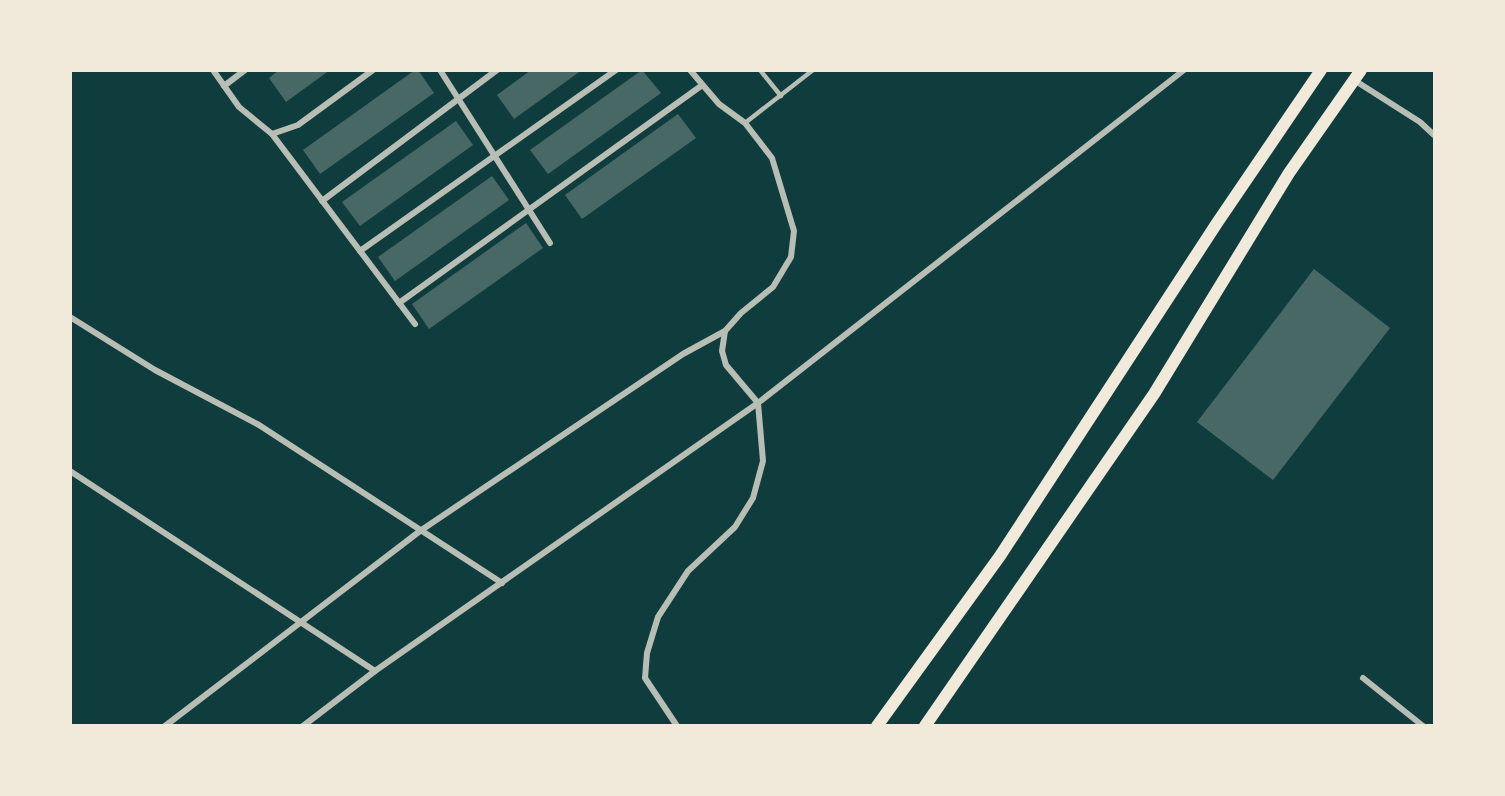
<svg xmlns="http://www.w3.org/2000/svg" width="1505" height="796" viewBox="0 0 1505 796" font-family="'Noto Sans',sans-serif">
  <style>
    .building { fill: #486865 }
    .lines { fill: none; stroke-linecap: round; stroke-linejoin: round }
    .service { stroke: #b8beb3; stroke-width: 4.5 }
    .minor { stroke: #b8beb3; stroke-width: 6 }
    .secondary { stroke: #f1e9da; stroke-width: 12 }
  </style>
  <rect width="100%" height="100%" fill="#0f3d3e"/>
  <!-- building -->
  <g class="building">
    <path d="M279 70H330L286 102 269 78Z"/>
    <path d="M415 70H418L434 93 320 174 303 150Z"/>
    <path d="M531 70H582L514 119 497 95Z"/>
    <path d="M642 70 661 93 548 174 530 150Z"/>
    <path d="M678 114 696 138 582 219 565 195Z"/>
    <path d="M456 121 473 145 360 226 342 202Z"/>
    <path d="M492 176 509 200 395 281 378 257Z"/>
    <path d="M526 223 543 248 429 329 412 304Z"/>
    <path d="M1314 269 1390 328 1273 480 1197 422Z"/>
  </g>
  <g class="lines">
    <!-- service -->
    <g class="service">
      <path d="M760 70 781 96"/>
      <path d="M745 123 813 70"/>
    </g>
    <!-- minor -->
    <g class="minor">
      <path d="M213 70 239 107 272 134 298 125 373 70"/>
      <path d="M440 70 550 243"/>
      <path d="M1354 80 1420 122 1434 135"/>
      <path d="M224 86 245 70"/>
      <path d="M272 134 415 324"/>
      <path d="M322 201 497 70"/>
      <path d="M360 251 616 70"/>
      <path d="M399 303 701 86"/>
      <path d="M70 317 155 370 259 425 502 583"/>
      <path d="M70 471 375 671"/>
      <path d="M1363 678 1423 726"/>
      <path d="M165 726 420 531 683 354 725 331"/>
      <path d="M303 726 375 671 758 403 1184 70"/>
      <path d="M677 726 645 678 647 653 658 617 688 571 735 527 753 498 763 461 758 403 726 365 722 351 725 331 741 313 773 287 791 257 794 231 772 158 745 123 719 104 690 70"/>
    </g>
    <!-- secondary -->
    <g class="secondary">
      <path d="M877 726 1000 556 1217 223 1321 70"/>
      <path d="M925 726 1154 394 1289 173 1361 70"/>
    </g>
  </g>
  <!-- border -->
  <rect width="1505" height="796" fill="none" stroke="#f1e9da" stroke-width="144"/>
</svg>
